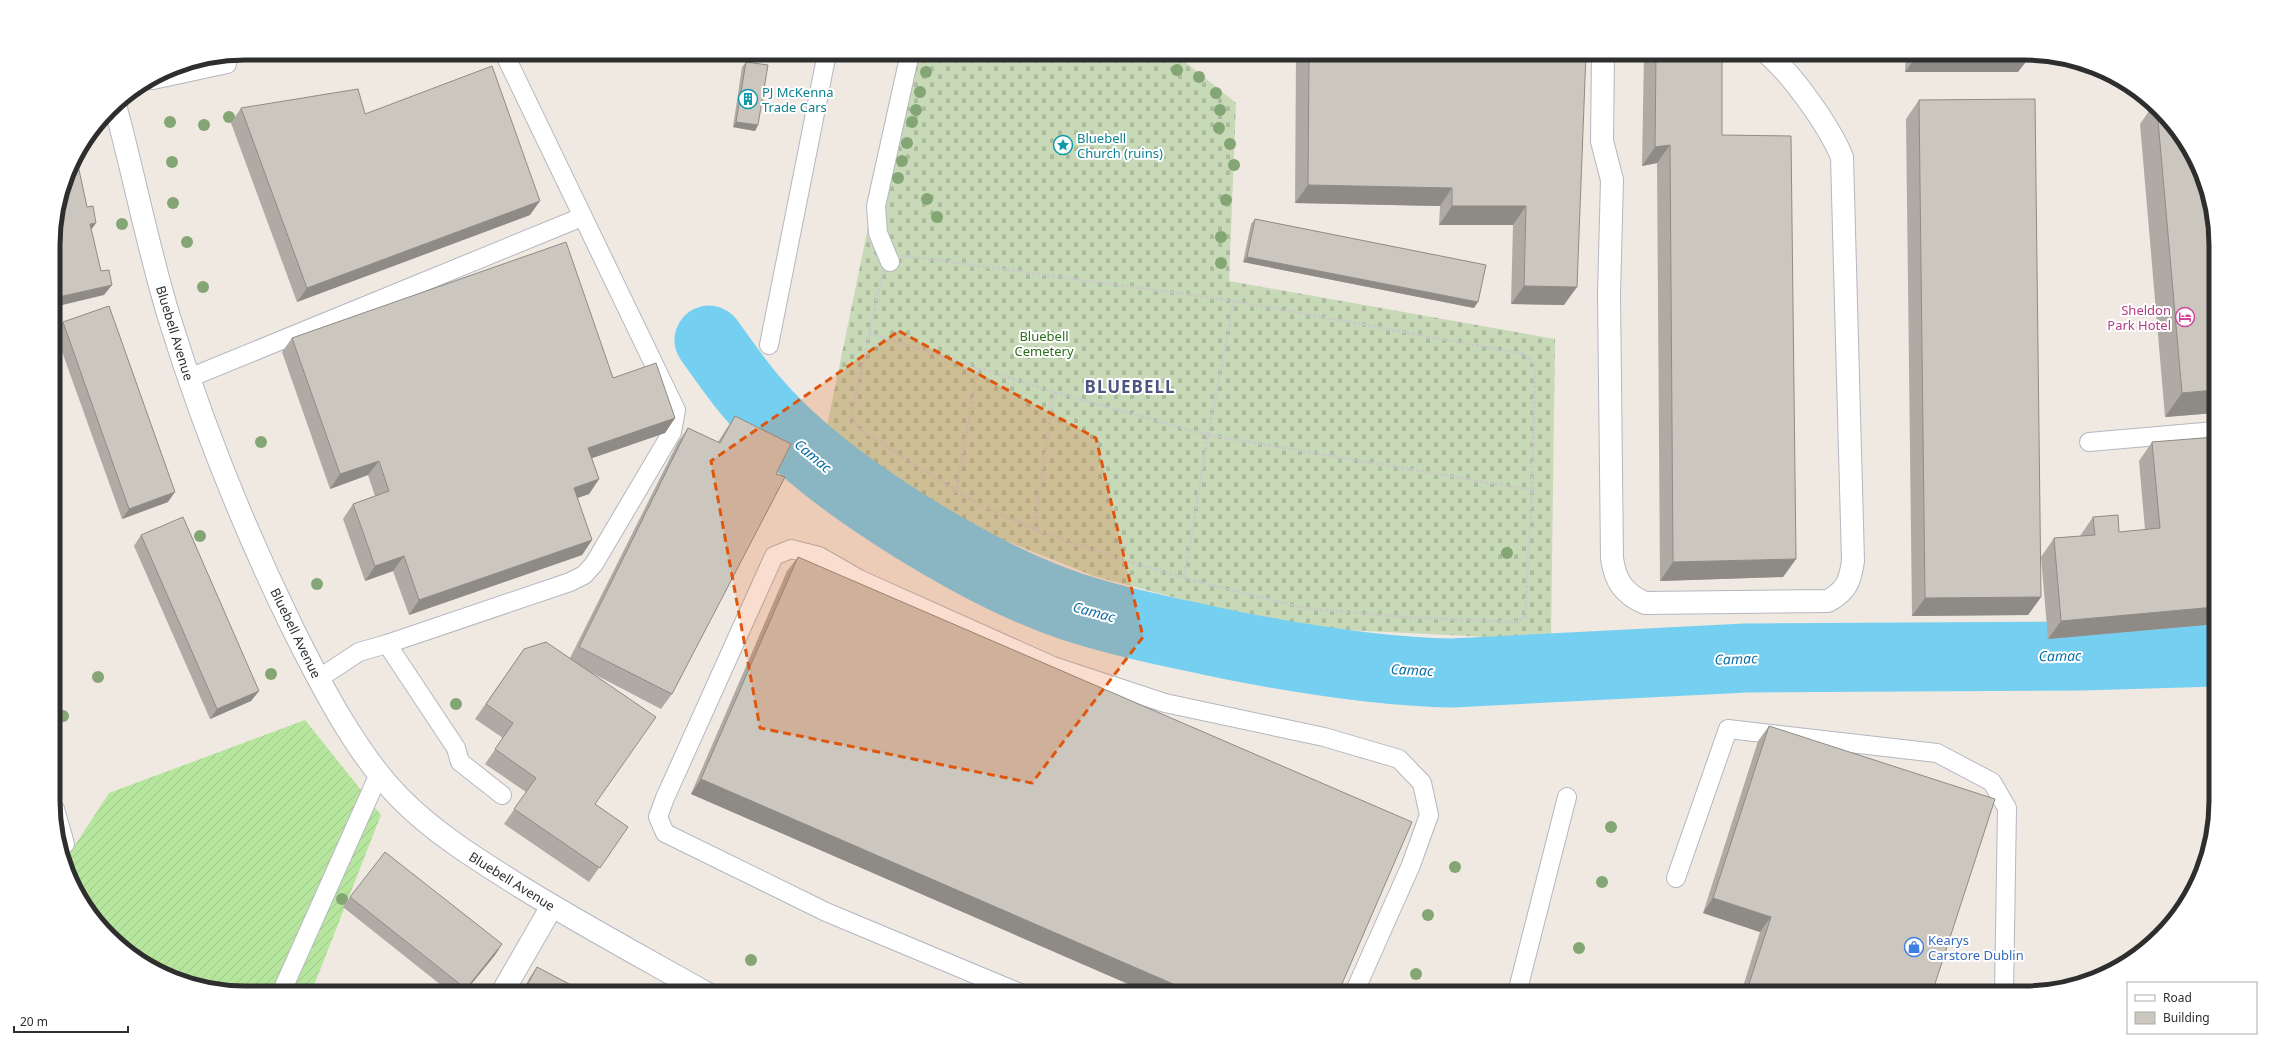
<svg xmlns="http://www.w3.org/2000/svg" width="2269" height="1046" viewBox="0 0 2269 1046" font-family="'Noto Sans',sans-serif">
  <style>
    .cemetery { fill: url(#cemetery-stones) }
    .garden { fill: url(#garden-furrows) }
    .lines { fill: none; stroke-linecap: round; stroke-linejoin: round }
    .river { stroke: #75cff0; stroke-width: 69 }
    .service-casing { stroke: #b4b7c1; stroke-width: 20 }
    .minor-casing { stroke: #b4b7c1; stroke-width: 24 }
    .path { stroke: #c9c9c9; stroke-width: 2.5; stroke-dasharray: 3 2; stroke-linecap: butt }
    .service { stroke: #fff; stroke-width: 18 }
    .minor { stroke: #fff; stroke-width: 22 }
    .tree { fill: #84a574 }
    .wall { fill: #afaba4 }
    .shaded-wall { fill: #8e8b86 }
    .building { fill: #cbc7bf; stroke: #8e8b86 }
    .marked { fill: #df570e; fill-opacity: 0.2; stroke: #df570e; stroke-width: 3; stroke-dasharray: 8 5; stroke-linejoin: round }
    .labels { text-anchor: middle; stroke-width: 4; stroke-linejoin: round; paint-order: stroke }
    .culture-label { font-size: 13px; fill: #0d838f; stroke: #fff; text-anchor: start }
    .hotel-label { font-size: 13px; fill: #b23c85; stroke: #fff; text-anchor: end }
    .street-label { font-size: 13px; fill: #2e2e2e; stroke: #fff }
    .park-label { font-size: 13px; fill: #2c6e1b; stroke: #fff }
    .shop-label { font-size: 13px; fill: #366cbe; stroke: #fff; text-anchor: start }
    .water-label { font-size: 14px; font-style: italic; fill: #0d6fa3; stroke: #fff }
    .district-label { font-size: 17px; font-weight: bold; letter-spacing: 1px; fill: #4d5680; stroke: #fff }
    .rim { fill: none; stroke: #2e2e2e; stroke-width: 5 }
  </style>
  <defs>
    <pattern id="cemetery-stones" width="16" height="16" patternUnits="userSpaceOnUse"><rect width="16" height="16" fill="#c8d9b8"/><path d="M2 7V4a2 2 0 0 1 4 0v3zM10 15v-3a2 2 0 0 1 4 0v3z" fill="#acbb9e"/></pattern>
    <pattern id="garden-furrows" width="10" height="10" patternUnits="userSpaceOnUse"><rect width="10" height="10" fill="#b6e59e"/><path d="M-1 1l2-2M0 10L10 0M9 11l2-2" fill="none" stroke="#9dc588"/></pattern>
  </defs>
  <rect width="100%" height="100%" fill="#efe9e1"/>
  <!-- cemetery -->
  <path class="cemetery" d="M904 53H1174L1236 103 1229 281 1555 339 1551 640 1303 628 1270 623 1094 576 1001 539 937 509 827 426Z"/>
  <!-- garden -->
  <path class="garden" d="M305 720 381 815 311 993H245L171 978 128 953 93 918 68 874 64 862 109 793Z"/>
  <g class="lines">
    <!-- river -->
    <path class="river" d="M709 340C722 358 735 377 750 395 795 449 854 491 913 528 964 559 1016 588 1073 607 1122 623 1179 634 1230 645 1301 659 1380 672 1452 673L1746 658 2081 656 2216 652"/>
    <!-- service casing -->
    <g class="service-casing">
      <g id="service">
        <path d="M153 80 227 64 226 57"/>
        <path d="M890 262 878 233 876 206 910 53"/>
        <path d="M769 345 827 53"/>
        <path d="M189 378 582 217"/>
        <path d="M2089 442 2215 431"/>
        <path d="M318 679 359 652 387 644"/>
        <path d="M502 795 460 762 456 748 387 644 570 582 584 575 594 564 672 432 676 410 504 53"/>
        <path d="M55 809 65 844"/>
        <path d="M1676 878 1728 729 1937 753 1992 782 2007 808 2004 993"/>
        <path d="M281 993 379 774"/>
        <path d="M1020 993 826 912 665 833 658 817 665 798 774 556 791 549 819 556 859 579 1053 666 1165 703 1324 737 1399 759 1422 783 1429 815 1411 865 1354 993"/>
        <path d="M1517 993 1567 797"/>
      </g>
    </g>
    <!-- minor casing -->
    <g class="minor-casing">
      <g id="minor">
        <path d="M1603 53 1602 141 1612 180 1609 294 1612 558C1615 581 1624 594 1645 603L1828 601C1846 591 1850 582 1853 561L1842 157C1829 126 1793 75 1767 53"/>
        <path d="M115 105C134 175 148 248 169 317 202 424 245 531 294 631 321 685 356 753 399 797 434 833 478 860 521 887 581 924 644 958 706 993"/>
        <path d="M502 993 552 906"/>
      </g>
    </g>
    <!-- path -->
    <g class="path">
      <path d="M908 256 1234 301 1524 354 1532 360 1535 373 1532 490 1525 617 1514 622 1402 617 1304 608 1184 578 1108 555 1034 529 978 504 860 430 854 424 852 415 882 274C889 263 894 257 908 256Z"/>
      <path d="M869 333 1054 392 1208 435 1532 490"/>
      <path d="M956 493 978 368"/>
      <path d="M1034 529 1054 392"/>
      <path d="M1184 578 1208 435 1234 301"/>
    </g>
    <!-- service -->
    <use href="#service" class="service"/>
    <!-- minor -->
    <use href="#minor" class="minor"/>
  </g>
  <!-- trees -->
  <g class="tree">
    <circle cx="1177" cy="70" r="6"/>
    <circle cx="926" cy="72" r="6"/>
    <circle cx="1199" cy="77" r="6"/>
    <circle cx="920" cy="92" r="6"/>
    <circle cx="1216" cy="93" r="6"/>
    <circle cx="916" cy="110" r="6"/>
    <circle cx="1220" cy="110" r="6"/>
    <circle cx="229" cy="117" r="6"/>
    <circle cx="170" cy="122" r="6"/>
    <circle cx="912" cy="122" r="6"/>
    <circle cx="204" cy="125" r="6"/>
    <circle cx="1219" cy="128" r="6"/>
    <circle cx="907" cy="143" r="6"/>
    <circle cx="1230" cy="144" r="6"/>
    <circle cx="902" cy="161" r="6"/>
    <circle cx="172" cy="162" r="6"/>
    <circle cx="1234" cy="165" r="6"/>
    <circle cx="898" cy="178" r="6"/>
    <circle cx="927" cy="199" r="6"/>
    <circle cx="1226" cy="200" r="6"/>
    <circle cx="173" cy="203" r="6"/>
    <circle cx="937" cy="217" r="6"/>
    <circle cx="122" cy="224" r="6"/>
    <circle cx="1221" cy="237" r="6"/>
    <circle cx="187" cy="242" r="6"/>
    <circle cx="1221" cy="263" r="6"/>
    <circle cx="203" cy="287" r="6"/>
    <circle cx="261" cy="442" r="6"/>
    <circle cx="200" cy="536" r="6"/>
    <circle cx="1507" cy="553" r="6"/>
    <circle cx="317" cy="584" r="6"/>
    <circle cx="271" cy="674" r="6"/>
    <circle cx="98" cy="677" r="6"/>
    <circle cx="456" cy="704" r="6"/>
    <circle cx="63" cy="716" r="6"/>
    <circle cx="1611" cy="827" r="6"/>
    <circle cx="1455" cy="867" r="6"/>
    <circle cx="1602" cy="882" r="6"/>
    <circle cx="342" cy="899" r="6"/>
    <circle cx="1428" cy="915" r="6"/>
    <circle cx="1579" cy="948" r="6"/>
    <circle cx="751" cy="960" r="6"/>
    <circle cx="1416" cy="974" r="6"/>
  </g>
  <!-- wall -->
  <g class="wall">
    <path d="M1296 53H1586L1564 305 1511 304 1513 225H1439L1440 206 1295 203Z"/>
    <path d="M1644 53H1722V135L1796 559 1783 577 1660 581 1657 163 1642 166Z"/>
    <path d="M1906 53H2024L2018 72H1905Z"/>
    <path d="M746 62 758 125 755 131 733 127 742 67Z"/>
    <path d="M1919 100 2041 597 2028 615 1912 616 1906 119Z"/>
    <path d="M2153 105 2176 128 2215 413 2165 417 2140 124Z"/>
    <path d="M241 108 365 114 530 215 297 302 231 123Z"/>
    <path d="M1255 219 1474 308 1243 262 1251 224Z"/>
    <path d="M63 322 168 502 122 519 55 332Z"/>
    <path d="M292 338 613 378 675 418 665 433 592 458 599 479 589 494 577 498 592 540 582 555 409 615 393 571 365 581 343 519 353 504 375 496 368 475 330 489 282 352Z"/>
    <path d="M735 416 776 474 672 694 661 709 592 673 595 804 628 827 589 882 504 824 526 792 485 764 503 738 475 719 524 649 570 658 678 442 688 428 718 442 725 431Z"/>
    <path d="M2215 437 2216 624 2048 639 2041 557 2054 538 2080 536 2093 517 2119 532 2145 530 2139 461 2152 442Z"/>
    <path d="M141 535 259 691 251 701 210 719 134 546Z"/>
    <path d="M798 557 1338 993H1149L691 794 787 571Z"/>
    <path d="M1769 726 1932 993H1741L1760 932 1703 913 1758 741Z"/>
    <path d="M350 897 502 944 495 955 464 993H451L343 907Z"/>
    <path d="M537 967 586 993H521L530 977Z"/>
  </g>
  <!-- shaded-wall -->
  <g class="shaded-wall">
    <path d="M1916 57 2029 58 2018 72H1905Z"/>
    <path d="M736 122 758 125 755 131 733 127Z"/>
    <path d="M1670 145 1657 163 1642 166 1655 147Z"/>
    <path d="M1308 185 1452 188 1440 206 1295 203Z"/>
    <path d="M540 201 530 215 297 302 307 288Z"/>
    <path d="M1452 206H1526L1513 225H1439Z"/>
    <path d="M96 223 89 233 90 224Z"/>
    <path d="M1247 257 1478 302 1474 308 1243 262Z"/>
    <path d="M112 285 104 295 54 307V298Z"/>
    <path d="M1524 286 1577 287 1564 305 1511 304Z"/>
    <path d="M2215 390V413L2165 417 2182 393Z"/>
    <path d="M675 418 665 433 578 463 588 448Z"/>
    <path d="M379 461 368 475 330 489 340 474Z"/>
    <path d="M599 479 589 494 563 503 574 488Z"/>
    <path d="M175 492 168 502 122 519 129 509Z"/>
    <path d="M592 540 582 555 409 615 419 600Z"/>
    <path d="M404 556 393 571 365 581 375 566Z"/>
    <path d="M1796 559 1783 577 1660 581 1673 562Z"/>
    <path d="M2041 597 2028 615 1912 616 1925 598Z"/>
    <path d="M2215 607 2216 624 2048 639 2061 621Z"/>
    <path d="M259 691 251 701 210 719 217 709Z"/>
    <path d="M701 779 1194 993H1149L691 794Z"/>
    <path d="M1713 898 1771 917 1760 932 1703 913Z"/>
    <path d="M502 944 495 955 464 993 466 989Z"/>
  </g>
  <!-- building -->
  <g class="building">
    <path d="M1309 53H1586L1577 287 1524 286 1526 206H1452V188L1308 185Z"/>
    <path d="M1656 53H1722V135L1791 136 1796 559 1673 562 1670 145 1655 147Z"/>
    <path d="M1916 53H2024L2029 54V58L1916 57Z"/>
    <path d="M746 62 768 65 758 125 736 122Z"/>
    <path d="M492 66 540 201 307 288 241 108 358 89 365 114Z"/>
    <path d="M2035 99 2041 597 1925 598 1919 100Z"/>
    <path d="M2157 109 2176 128 2201 172 2214 220 2215 390 2182 393Z"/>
    <path d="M73 160 74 166 78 165 87 207 93 206 96 223 90 224 101 271 109 270 112 285 54 298 53 232Z"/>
    <path d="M1255 219 1486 265 1478 302 1247 257Z"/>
    <path d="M566 242 613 378 656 363 675 418 588 448 599 479 574 488 592 540 419 600 404 556 375 566 353 504 389 491 379 461 340 474 292 338Z"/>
    <path d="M109 306 175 492 129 509 63 322Z"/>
    <path d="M735 416 791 444 776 474 785 477 672 694 579 647 688 428 720 443Z"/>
    <path d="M2215 437V607L2061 621 2054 538 2095 535 2093 517 2118 515 2119 532 2160 528 2152 442Z"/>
    <path d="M183 517 259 691 217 709 141 535Z"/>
    <path d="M798 557 1412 822 1338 993H1194L701 779Z"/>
    <path d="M546 642 656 717 595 804 628 827 600 868 514 809 536 778 495 749 513 723 486 704 524 649Z"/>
    <path d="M1769 726 1995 799 1932 993H1746L1771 917 1713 898Z"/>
    <path d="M385 852 502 944 466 989 350 897Z"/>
    <path d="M537 967 586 993H523Z"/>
  </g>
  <!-- marked area -->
  <path class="marked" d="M899 331 1096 438 1143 637 1032 783 760 728 711 461Z"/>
  <!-- icons -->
  <defs>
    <g id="building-ring" transform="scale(1)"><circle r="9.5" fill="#fff" stroke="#0f9aa8" stroke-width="1.5"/><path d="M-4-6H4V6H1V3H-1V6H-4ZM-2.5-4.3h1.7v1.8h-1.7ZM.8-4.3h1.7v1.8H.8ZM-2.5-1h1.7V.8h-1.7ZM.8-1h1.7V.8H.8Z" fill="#0f9aa8"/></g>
    <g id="sight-ring" transform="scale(1)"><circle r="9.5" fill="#fff" stroke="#0f9aa8" stroke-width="1.5"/><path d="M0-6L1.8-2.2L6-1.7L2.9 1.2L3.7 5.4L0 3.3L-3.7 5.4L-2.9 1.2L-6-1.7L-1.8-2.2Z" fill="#0f9aa8"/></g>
    <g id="hotel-ring" transform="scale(1)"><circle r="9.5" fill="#fff" stroke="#d1479c" stroke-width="1.5"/><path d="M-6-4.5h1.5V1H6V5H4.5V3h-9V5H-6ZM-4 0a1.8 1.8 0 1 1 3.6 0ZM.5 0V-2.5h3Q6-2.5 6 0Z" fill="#d1479c"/></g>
    <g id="shop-ring" transform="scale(1)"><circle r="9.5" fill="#fff" stroke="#3f7fe0" stroke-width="1.5"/><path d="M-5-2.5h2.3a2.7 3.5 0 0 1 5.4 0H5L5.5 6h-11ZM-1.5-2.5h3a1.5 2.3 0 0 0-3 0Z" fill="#3f7fe0"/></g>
  </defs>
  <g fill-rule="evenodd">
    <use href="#building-ring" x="748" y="99"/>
    <use href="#sight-ring" x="1063" y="145"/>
    <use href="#hotel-ring" x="2185" y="317"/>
    <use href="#shop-ring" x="1914" y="947"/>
  </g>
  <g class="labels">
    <!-- culture labels -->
    <g class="culture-label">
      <text x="762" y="97">PJ McKenna<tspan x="762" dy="15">Trade Cars</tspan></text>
      <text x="1077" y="143">Bluebell<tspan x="1077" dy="15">Church (ruins)</tspan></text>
    </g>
    <!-- hotel labels -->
    <g class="hotel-label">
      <text x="2171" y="315">Sheldon<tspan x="2171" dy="15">Park Hotel</tspan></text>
    </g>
    <!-- street labels -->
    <g class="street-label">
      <text transform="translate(175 333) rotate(73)" y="5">Bluebell Avenue</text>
      <text transform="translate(296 633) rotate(64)" y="5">Bluebell Avenue</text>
      <text transform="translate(512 881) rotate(32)" y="5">Bluebell Avenue</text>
    </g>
    <!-- park labels -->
    <g class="park-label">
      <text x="1044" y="341">Bluebell<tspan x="1044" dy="15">Cemetery</tspan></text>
    </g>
    <!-- shop labels -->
    <g class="shop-label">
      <text x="1928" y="945">Kearys<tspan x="1928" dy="15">Carstore Dublin</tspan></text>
    </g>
    <!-- water labels -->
    <g class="water-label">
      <text transform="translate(813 456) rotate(40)" y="5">Camac</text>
      <text transform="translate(1094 612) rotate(15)" y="5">Camac</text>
      <text transform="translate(2060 656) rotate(-1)" y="5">Camac</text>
      <text transform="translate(1736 659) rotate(-2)" y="5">Camac</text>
      <text transform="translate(1412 670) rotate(3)" y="5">Camac</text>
    </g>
    <!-- district labels -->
    <g class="district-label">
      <text x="1130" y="393">BLUEBELL</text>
    </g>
  </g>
  <!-- crop -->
  <path d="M0 0H2269V1046H0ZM245 60H2024A185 185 0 0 1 2209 245V801A185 185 0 0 1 2024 986H245A185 185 0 0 1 60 801V245A185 185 0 0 1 245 60Z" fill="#fff" fill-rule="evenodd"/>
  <path class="rim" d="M245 60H2024A185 185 0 0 1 2209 245V801A185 185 0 0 1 2024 986H245A185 185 0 0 1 60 801V245A185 185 0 0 1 245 60Z"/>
  <!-- legend -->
  <rect x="2127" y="982" width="130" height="52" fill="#ffffff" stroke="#ababab"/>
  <rect x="2135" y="995" width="20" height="6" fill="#ffffff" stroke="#ababab"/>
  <text x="2163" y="1002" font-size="12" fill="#2e2e2e">Road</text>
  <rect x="2135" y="1012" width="20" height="12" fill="#cbc7bf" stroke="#ababab"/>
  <text x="2163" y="1022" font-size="12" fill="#2e2e2e">Building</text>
  <!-- scale -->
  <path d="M14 1026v6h114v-6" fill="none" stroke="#2e2e2e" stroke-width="2"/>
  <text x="20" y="1026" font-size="12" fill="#2e2e2e" stroke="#ffffff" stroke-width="3" paint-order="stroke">20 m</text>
</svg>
